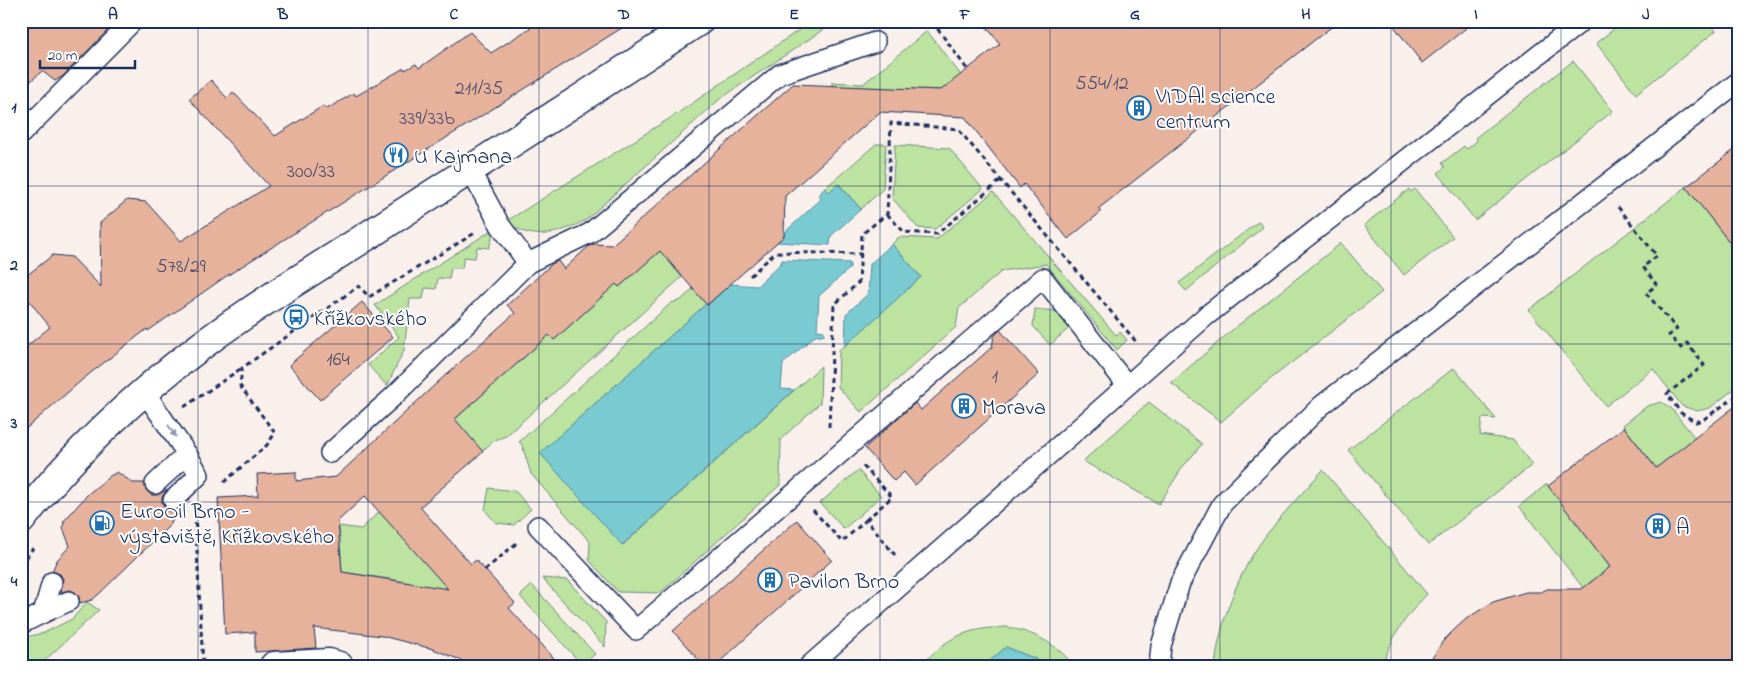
<svg xmlns="http://www.w3.org/2000/svg" width="1759" height="687" viewBox="0 0 1759 687" font-family="'Indie Flower',sans-serif">
  <style>
    .green { fill: #bce39f; stroke: #6c897e }
    .water { fill: #79cad1; stroke: #538ca3 }
    .building { fill: #e7b29c; stroke: #1b2f5e; fill-rule: evenodd }
    .lines { fill: none; stroke-linecap: round; stroke-linejoin: round }
    .lane-casing { stroke: #1b2f5e; stroke-width: 22 }
    .street-casing { stroke: #1b2f5e; stroke-width: 31 }
    .path { stroke: #1b2f5e; stroke-width: 3; stroke-dasharray: 5 4; stroke-linecap: butt }
    .lane { stroke: #fff; stroke-width: 19 }
    .street { stroke: #fff; stroke-width: 28 }
    .oneway { fill: #8d97ae }
    .grid { fill: none; stroke: #1b2f5e; stroke-width: 1; stroke-opacity: 0.55 }
    .labels { text-anchor: middle; stroke-width: 4; stroke-linejoin: round; paint-order: stroke }
    .number-label { font-size: 20px; fill: #4e506e }
    .poi-label { font-size: 22px; fill: #1b2f5e; stroke: #fff; text-anchor: start }
    .neatline { fill: none; stroke: #1b2f5e; stroke-width: 2 }
    .grid-label { font-size: 16px; text-anchor: middle; font-weight: bold; fill: #1b2f5e }
  </style>
  <rect width="100%" height="100%" fill="#faf0eb"/>
  <filter id="ink" filterUnits="userSpaceOnUse"><feTurbulence type="fractalNoise" baseFrequency=".02" numOctaves="2"/><feDisplacementMap in="SourceGraphic" scale="10" xChannelSelector="R" yChannelSelector="G"/><feConvolveMatrix kernelMatrix="1 2 1 2 8 2 1 2 1" color-interpolation-filters="sRGB"/></filter>
  <g filter="url(#ink)">
    <!-- green -->
    <g class="green">
      <path d="M812 21H836L720 99 586 220C561 233 531 244 507 221L678 113Z"/>
      <path d="M1624 21H1708L1716 31 1636 94 1596 43Z"/>
      <path d="M927 31 961 75 941 90 832 86V82L863 84Z"/>
      <path d="M1573 61 1613 111 1475 220 1438 173 1445 167 1442 163 1464 146 1467 149 1477 141 1475 138Z"/>
      <path d="M876 144H886L883 189 861 209 839 184 829 192 825 188Z"/>
      <path d="M895 145 949 148 983 189 935 229 918 228 892 198Z"/>
      <path d="M1686 187 1738 253V386L1710 408 1697 411 1682 406 1653 369 1606 406 1529 310Z"/>
      <path d="M1409 189 1411 192 1415 189 1453 237 1404 275 1364 225Z"/>
      <path d="M993 192 1116 335 1120 332 1127 340 1117 350 1046 264 1002 271 959 308 956 327 861 412 838 387 839 350 921 277 892 244 899 237 937 239Z"/>
      <path d="M1259 221 1263 227 1186 291 1179 283Z"/>
      <path d="M492 230V239L489 248 477 247 475 258 464 257 462 268H451L449 279 438 278 436 289 425 288 423 299H410L404 350 387 386 368 365 399 337 375 305Z"/>
      <path d="M671 241 686 257 674 268 682 277 506 436 495 440 482 451 454 420 549 335 554 340 596 302 598 263 619 287Z"/>
      <path d="M1341 243 1382 292 1263 385 1221 422 1171 383 1231 331Z"/>
      <path d="M693 289 706 304 540 453 623 545 821 366 820 403 781 439 780 485 660 593 618 592 589 560 590 542 531 474 522 445 519 442 671 303 681 300Z"/>
      <path d="M1035 309 1055 311 1069 328 1050 345 1033 326Z"/>
      <path d="M1454 368 1496 419 1482 418 1480 435 1513 440 1532 465 1428 545 1348 450Z"/>
      <path d="M1149 402 1202 444 1182 468 1159 504 1083 461Z"/>
      <path d="M1661 402 1671 408 1695 438 1656 468 1623 425 1647 406Z"/>
      <path d="M858 470 881 496 844 529 820 503Z"/>
      <path d="M1323 470 1427 594C1403 620 1394 633 1382 666H1215C1220 620 1239 570 1267 534 1284 512 1304 491 1323 470Z"/>
      <path d="M1547 484 1610 567 1588 584 1584 589 1519 506Z"/>
      <path d="M489 488 515 491 531 509 514 525 496 523 485 510Z"/>
      <path d="M380 511 452 582 442 591 396 580 342 572 339 526 361 529Z"/>
      <path d="M542 578 567 580 606 622 605 647Z"/>
      <path d="M532 585 595 654 582 665 520 596Z"/>
      <path d="M87 602 99 610 39 666H21V638L44 633 72 619Z"/>
      <path d="M1007 627C1035 633 1056 643 1074 666H1037L1036 659 1006 647 984 666H921C947 636 968 628 1007 627Z"/>
    </g>
    <!-- water -->
    <g class="water">
      <path d="M838 184 861 209 831 236 830 245 776 242 784 233 821 199 818 195 825 188 829 192Z"/>
      <path d="M892 244 921 277 845 346 846 314 868 294 870 264Z"/>
      <path d="M782 260 850 263V268L819 296 817 330 824 331V335H816L783 364 781 389 794 390 622 545 540 453 706 304 708 305 730 284 757 286 781 263Z"/>
      <path d="M1006 647 1036 659 1037 666H984Z"/>
    </g>
    <!-- building -->
    <g class="building">
      <path d="M21 21H117L63 76 55 81 42 71 21 90Z"/>
      <path d="M541 21H633L296 232 225 277 148 331 147 329 83 379 21 433V351L50 327 24 294 26 276 53 255 72 257 101 287 100 223 127 200 146 202 181 241 269 186 189 99 211 80 227 98 233 92 275 136 323 106 327 109 354 93 356 96 404 68 405 70 416 64 419 68 470 32 491 53Z"/>
      <path d="M982 21H1339L1098 209 1101 212 1068 239 1024 184 1020 188 965 117 880 112 785 196 784 236 707 305 660 251 619 287 616 284 554 340 549 335 455 419 483 452 420 507 471 564 476 560 515 603 509 608 561 666H475L433 649 382 636 314 628 316 648 255 652V632L225 634 218 498 258 496 257 474 296 472V481L336 477 438 382 515 313 507 305 553 263 558 261 564 269 589 246 594 244 612 245 793 84 941 90 1000 44ZM365 496 448 589 342 572 338 521Z"/>
      <path d="M1390 21H1475L1422 63Z"/>
      <path d="M1738 147V253L1686 187Z"/>
      <path d="M362 302 393 337 320 400 289 365Z"/>
      <path d="M1000 330 1039 374 915 485 904 472 894 481 865 448 915 403 921 410 992 347 994 336Z"/>
      <path d="M1738 404V666H1427L1443 641 1454 630 1466 619 1493 602 1526 592H1541L1547 589H1582L1610 567 1548 486 1624 427 1656 468Z"/>
      <path d="M117 472 133 483H144L147 491 151 495H158L166 490H167L162 497V503L165 507 169 511H176L171 524 99 594 92 600 80 603 79 597 75 592 70 590 61 592 63 579 60 574 52 571 57 560 70 546 63 528 64 521 88 494 110 476Z"/>
      <path d="M797 520 832 560 715 666H704L673 631Z"/>
    </g>
    <g class="lines">
      <!-- lane casing -->
      <g class="lane-casing">
        <g id="lane">
          <path d="M21 134 133 21"/>
          <path d="M470 170 500 225 528 263"/>
          <path d="M144 391 187 454 155 484"/>
          <path d="M330 453 394 396 528 263 590 233 780 74 875 42"/>
          <path d="M173 500 199 475 187 454"/>
          <path d="M538 526 636 630 1043 278 1127 385"/>
          <path d="M43 613 69 601"/>
          <path d="M21 624 43 613 52 582"/>
          <path d="M809 666 1206 316 1582 21"/>
          <path d="M1159 666 1161 646 1180 583 1222 504 1321 406 1738 82"/>
        </g>
      </g>
      <!-- street casing -->
      <g class="street-casing">
        <g id="street">
          <path d="M21 520C72 455 134 396 201 346 261 301 329 261 392 220 495 154 597 88 699 21"/>
          <path d="M274 666 329 663 339 666"/>
        </g>
      </g>
      <!-- path -->
      <g class="path">
        <path d="M932 21 967 69"/>
        <path d="M1618 207 1657 256 1643 267 1657 285 1646 293 1677 329 1669 335 1681 348 1687 343 1704 365 1667 394 1681 413 1696 422 1704 419 1738 395"/>
        <path d="M887 214 904 232 937 234 1001 180"/>
        <path d="M750 276 776 252 861 254"/>
        <path d="M184 407 242 368"/>
        <path d="M829 427 834 305 859 282 862 234 887 214 891 123 958 129 1138 344"/>
        <path d="M863 466 892 497 866 520"/>
        <path d="M224 482 267 445 275 433 240 386 242 368 359 286 369 297 475 233"/>
        <path d="M813 510 842 542 866 520 895 555"/>
        <path d="M195 514 203 666"/>
        <path d="M21 566 33 548"/>
        <path d="M485 570 519 541"/>
      </g>
      <!-- lane -->
      <use href="#lane" class="lane"/>
      <!-- street -->
      <use href="#street" class="street"/>
    </g>
    <!-- one-way arrows -->
    <defs><path id="oneway-solid" d="M-6-.8H1V-3.2L6.5 0L1 3.2V.8H-6Z" transform="scale(1.25)"/></defs>
    <use class="oneway" href="#oneway-solid" transform="translate(172 431) rotate(57)"/>
  </g>
  <!-- grid -->
  <path class="grid" d="M198 21V666M368 21V666M539 21V666M709 21V666M880 21V666M1050 21V666M1220 21V666M1391 21V666M1561 21V666M21 186H1738M21 344H1738M21 502H1738"/>
  <!-- icons -->
  <defs>
    <g id="building-ring" transform="scale(1.25)"><circle r="9.5" fill="#fff" stroke="#1f6fb2" stroke-width="1.5"/><path d="M-4-6H4V6H1V3H-1V6H-4ZM-2.5-4.3h1.7v1.8h-1.7ZM.8-4.3h1.7v1.8H.8ZM-2.5-1h1.7V.8h-1.7ZM.8-1h1.7V.8H.8Z" fill="#1f6fb2"/></g>
    <g id="restaurant-ring" transform="scale(1.25)"><circle r="9.5" fill="#fff" stroke="#1f6fb2" stroke-width="1.5"/><path d="M-5-6h1v4h1v-4h1v4h1v-4h1v5L-1.5 .5V6h-2V.5L-5-1ZM5-6V6H3V1.5H1.5Q1.5-4 5-6Z" fill="#1f6fb2"/></g>
    <g id="bus-ring" transform="scale(1.25)"><circle r="9.5" fill="#fff" stroke="#1f6fb2" stroke-width="1.5"/><path d="M-5-6H5V4H4V6H2V4H-2V6H-4V4H-5ZM-3.5-4V0h7V-4ZM-3.5 1.2v1.5H-2V1.2ZM2 1.2v1.5H3.5V1.2Z" fill="#1f6fb2"/></g>
    <g id="fuel-ring" transform="scale(1.25)"><circle r="9.5" fill="#fff" stroke="#1f6fb2" stroke-width="1.5"/><path d="M-5.5-6h7V0h2V4h1.3V-2.5L3-4.5l.8-.8L6-3V5H2.5V1h-1V6h-7ZM-4.2-4.7v3.2H.2V-4.7Z" fill="#1f6fb2"/></g>
  </defs>
  <g fill-rule="evenodd">
    <use href="#building-ring" x="1139" y="108"/>
    <use href="#restaurant-ring" x="396" y="155"/>
    <use href="#bus-ring" x="296" y="317"/>
    <use href="#building-ring" x="964" y="406"/>
    <use href="#fuel-ring" x="102" y="523"/>
    <use href="#building-ring" x="1658" y="526"/>
    <use href="#building-ring" x="770" y="580"/>
  </g>
  <g class="labels">
    <!-- number labels -->
    <g class="number-label">
      <text x="1102" y="89">554/12</text>
      <text x="479" y="94">211/35</text>
      <text x="427" y="124">339/33b</text>
      <text x="311" y="177">300/33</text>
      <text x="181" y="272">578/29</text>
      <text x="338" y="365">164</text>
      <text x="995" y="382">1</text>
    </g>
    <!-- poi labels -->
    <g class="poi-label">
      <text x="1156" y="103">VIDA! science<tspan x="1156" dy="25">centrum</tspan></text>
      <text x="414" y="163">U Kajmana</text>
      <text x="314" y="325">Křížkovského</text>
      <text x="982" y="414">Morava</text>
      <text x="120" y="518">EuroOil Brno -<tspan x="120" dy="25">výstaviště, Křížkovského</tspan></text>
      <text x="1676" y="534">A</text>
      <text x="788" y="588">Pavilon Brno</text>
    </g>
  </g>
  <!-- margin -->
  <rect width="1759" height="687" fill="none" stroke="#fff" stroke-width="55"/>
  <!-- scale -->
  <path d="M40 60v8h95v-8" fill="none" stroke="#1b2f5e" stroke-width="2.5"/>
  <text x="48" y="60" font-size="15" fill="#1b2f5e" stroke="#ffffff" stroke-width="4" paint-order="stroke">20 m</text>
  <rect x="28" y="28" width="1704" height="632" class="neatline"/>
  <g class="grid-label">
    <text x="113" y="19">A</text>
    <text x="283" y="19">B</text>
    <text x="454" y="19">C</text>
    <text x="624" y="19">D</text>
    <text x="794" y="19">E</text>
    <text x="965" y="19">F</text>
    <text x="1135" y="19">G</text>
    <text x="1306" y="19">H</text>
    <text x="1476" y="19">I</text>
    <text x="1646" y="19">J</text>
    <text x="14" y="112">1</text>
    <text x="14" y="270">2</text>
    <text x="14" y="428">3</text>
    <text x="14" y="586">4</text>
  </g>
</svg>
